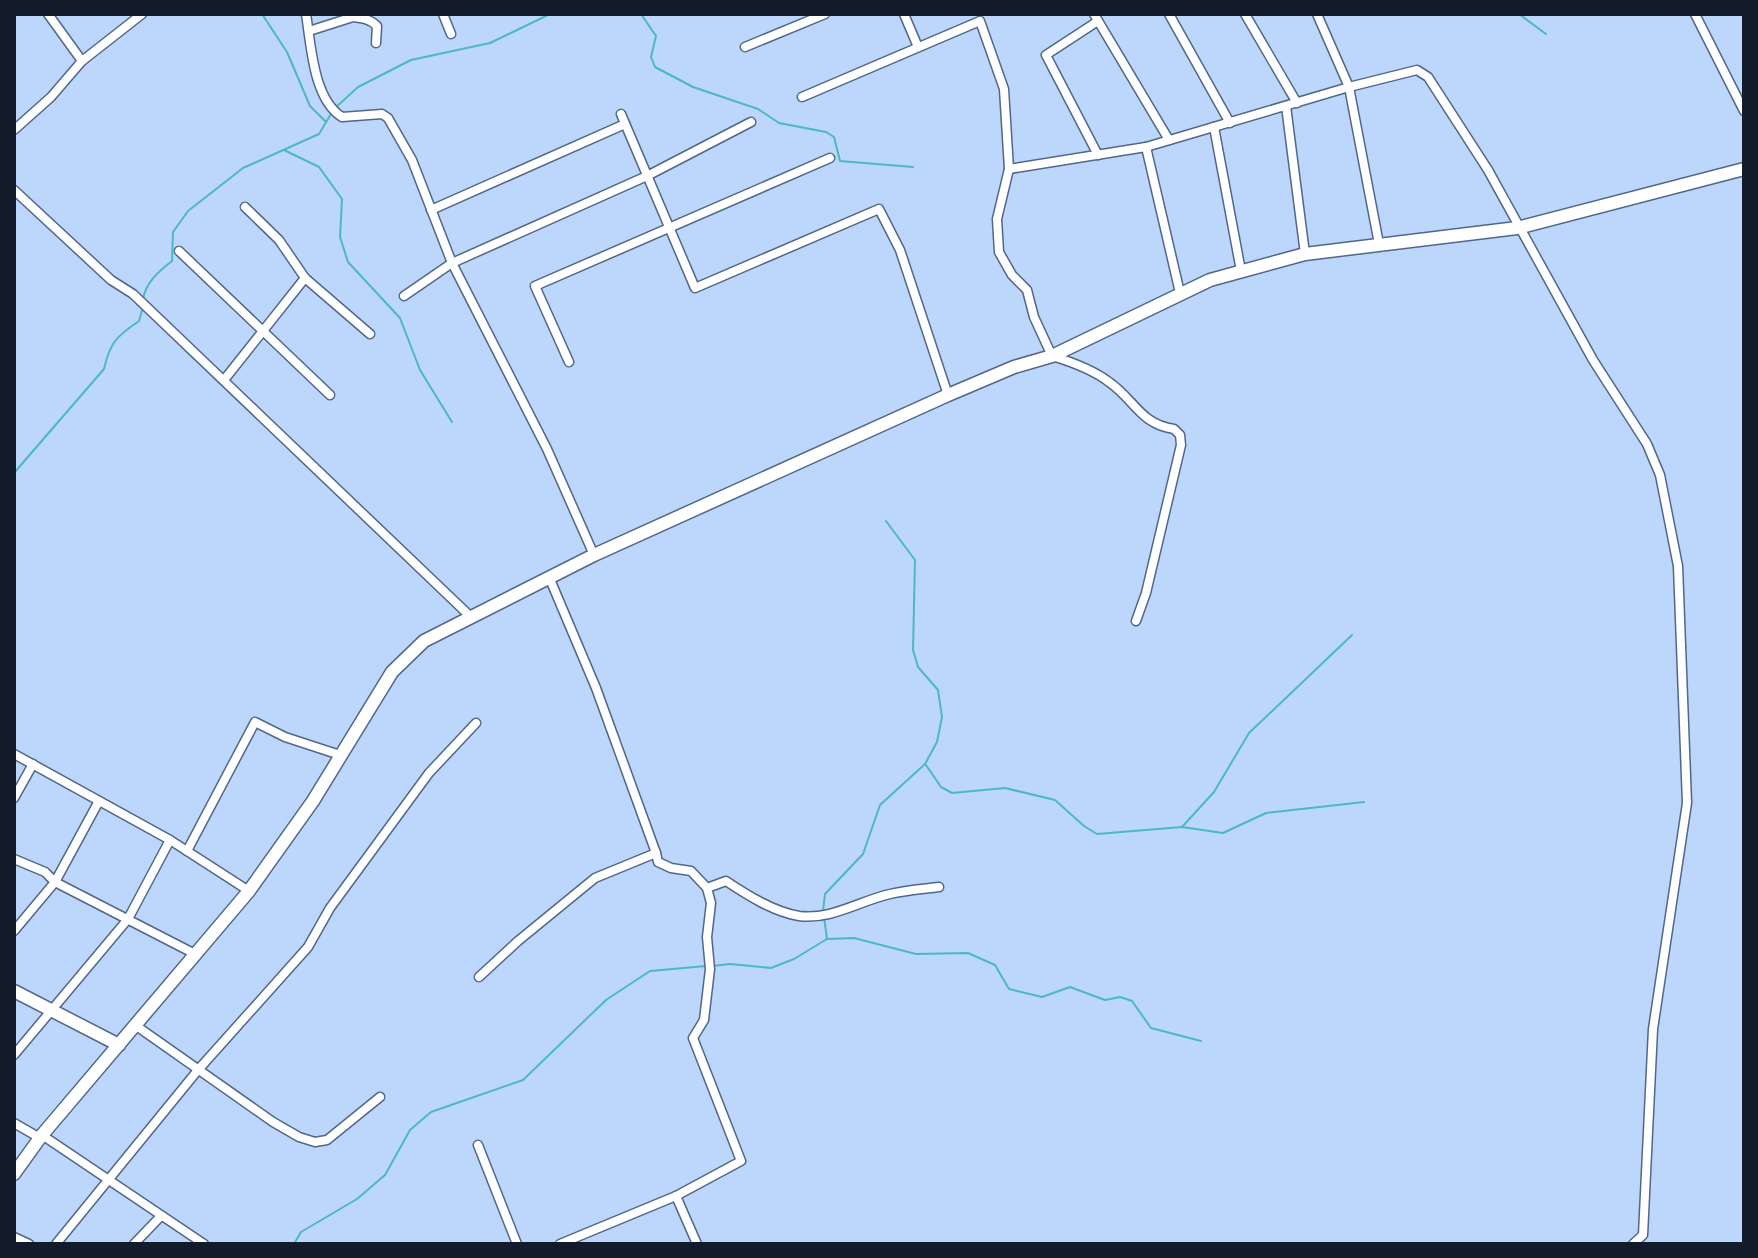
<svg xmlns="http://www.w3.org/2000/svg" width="1758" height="1258" viewBox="0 0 1758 1258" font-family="'DM Sans',sans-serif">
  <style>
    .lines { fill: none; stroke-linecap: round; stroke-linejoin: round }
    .stream { stroke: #4cbabc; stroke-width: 2 }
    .street-casing { stroke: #506788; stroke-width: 11 }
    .secondary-casing { stroke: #506788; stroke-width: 15 }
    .street { stroke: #fff; stroke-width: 8 }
    .secondary { stroke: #fff; stroke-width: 12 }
  </style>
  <rect width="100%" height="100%" fill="#bcd6fc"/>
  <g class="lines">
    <!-- stream -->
    <g class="stream">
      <path d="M262 14 287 52 310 106 326 122"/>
      <path d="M641 14 656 36 651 57 655 67 693 87 758 109 779 123 826 132 834 137 840 161 913 167"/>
      <path d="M1519 14 1546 34"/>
      <path d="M334 109 358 87 411 60 490 43 550 14"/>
      <path d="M284 150 319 167 342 199 340 237 348 262 400 318 420 370 452 422"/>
      <path d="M143 300C145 283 159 271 172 261L173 232 188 211 243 168 319 134 331 114"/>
      <path d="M14 473 104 369C110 342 117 336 139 321L143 307"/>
      <path d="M926 765 941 787 952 793 1005 788 1055 800 1084 826 1097 834 1182 827 1223 833 1266 813 1364 802"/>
      <path d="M1182 827 1214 792 1249 733 1352 635"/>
      <path d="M823 911 825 894 863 854 880 805 925 764 937 742 942 717 938 690 918 667 913 650 915 560 886 521"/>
      <path d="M824 917 827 939"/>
      <path d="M712 966 730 964 771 968 794 959 827 939 854 938 916 954 968 953 995 965 1009 989 1042 997 1070 987 1105 1000 1120 997 1132 1001 1151 1028 1201 1041"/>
      <path d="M294 1244 301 1232 357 1199 385 1175 410 1130 431 1112 523 1080 606 1000 650 971 706 966"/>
    </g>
    <!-- street casing -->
    <g class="street-casing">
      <g id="street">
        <path d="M48 14 82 61"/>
        <path d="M306 14C311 44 313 99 342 117L382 114 388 118 412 160 452 263 547 449 594 555"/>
        <path d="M443 14 451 34"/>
        <path d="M904 14 918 47"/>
        <path d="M1094 14 1169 140"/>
        <path d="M1169 14 1230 123"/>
        <path d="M1245 14 1297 103"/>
        <path d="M1317 14 1349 87 1379 244"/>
        <path d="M1695 14 1744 111"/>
        <path d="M309 31 353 17C362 18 370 19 377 26L376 43"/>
        <path d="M745 47 825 14"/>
        <path d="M802 97 980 21 1004 89 1009 169 997 219 999 252 1012 275 1027 290 1034 317 1052 356C1072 362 1092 369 1109 382 1135 400 1140 424 1174 429L1180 435 1181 445 1146 593 1136 621"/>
        <path d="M1286 106 1305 254"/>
        <path d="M621 114 695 288 879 209 900 250 948 395"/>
        <path d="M1214 127 1241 271"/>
        <path d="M14 130 51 97 82 61 142 14"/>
        <path d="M1146 147 1180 293"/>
        <path d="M1098 155 1046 55 1098 21"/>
        <path d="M1009 169 1146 147 1349 87 1417 70 1428 77 1488 170 1593 360 1647 444 1660 475 1678 566 1687 803 1653 1029 1643 1235 1633 1244"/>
        <path d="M14 190 111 280 133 294 472 618"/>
        <path d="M245 207 279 240 305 278 370 334"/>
        <path d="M431 210 625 124"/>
        <path d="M179 251 330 395"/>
        <path d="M404 296 452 263 647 176 751 122"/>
        <path d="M569 362 535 286 830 158"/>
        <path d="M224 380 305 278"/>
        <path d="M14 754 170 840 249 891"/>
        <path d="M14 798 33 764"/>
        <path d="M187 851 255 722 285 737 340 755"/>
        <path d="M656 853 658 862 671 868 691 871 707 888 726 881C747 895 774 912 799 916 832 920 859 901 890 894 906 890 923 889 939 887"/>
        <path d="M14 859 45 872 55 882 195 954"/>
        <path d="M14 931 55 882 99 801"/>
        <path d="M479 977 518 941 595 878 656 853 596 688 549 577"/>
        <path d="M135 1025 273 1122 299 1137 315 1142 327 1140 380 1097"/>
        <path d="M14 1055 128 919 170 840"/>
        <path d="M14 1123 40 1138"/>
        <path d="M42 1135 204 1244"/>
        <path d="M478 1145 517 1244"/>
        <path d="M676 1196 697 1244"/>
        <path d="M14 1237 29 1244"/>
        <path d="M56 1244 198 1070 308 947 330 908 429 773 476 723"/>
        <path d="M134 1244 160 1217"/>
        <path d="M560 1244 676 1196 741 1161 693 1038 704 1020 710 969 707 937 711 903 707 888"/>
      </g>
    </g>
    <!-- secondary casing -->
    <g class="secondary-casing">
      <g id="secondary">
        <path d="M14 991 119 1045"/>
        <path d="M14 1174 42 1135 249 891 313 801 392 672 424 641 594 555 948 395 1014 367 1052 356 1210 280 1305 254 1517 228 1744 169"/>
      </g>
    </g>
    <!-- street -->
    <use href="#street" class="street"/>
    <!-- secondary -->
    <use href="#secondary" class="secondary"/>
  </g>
  <!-- border -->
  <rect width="1758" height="1258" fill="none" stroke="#121b29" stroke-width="32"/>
</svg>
